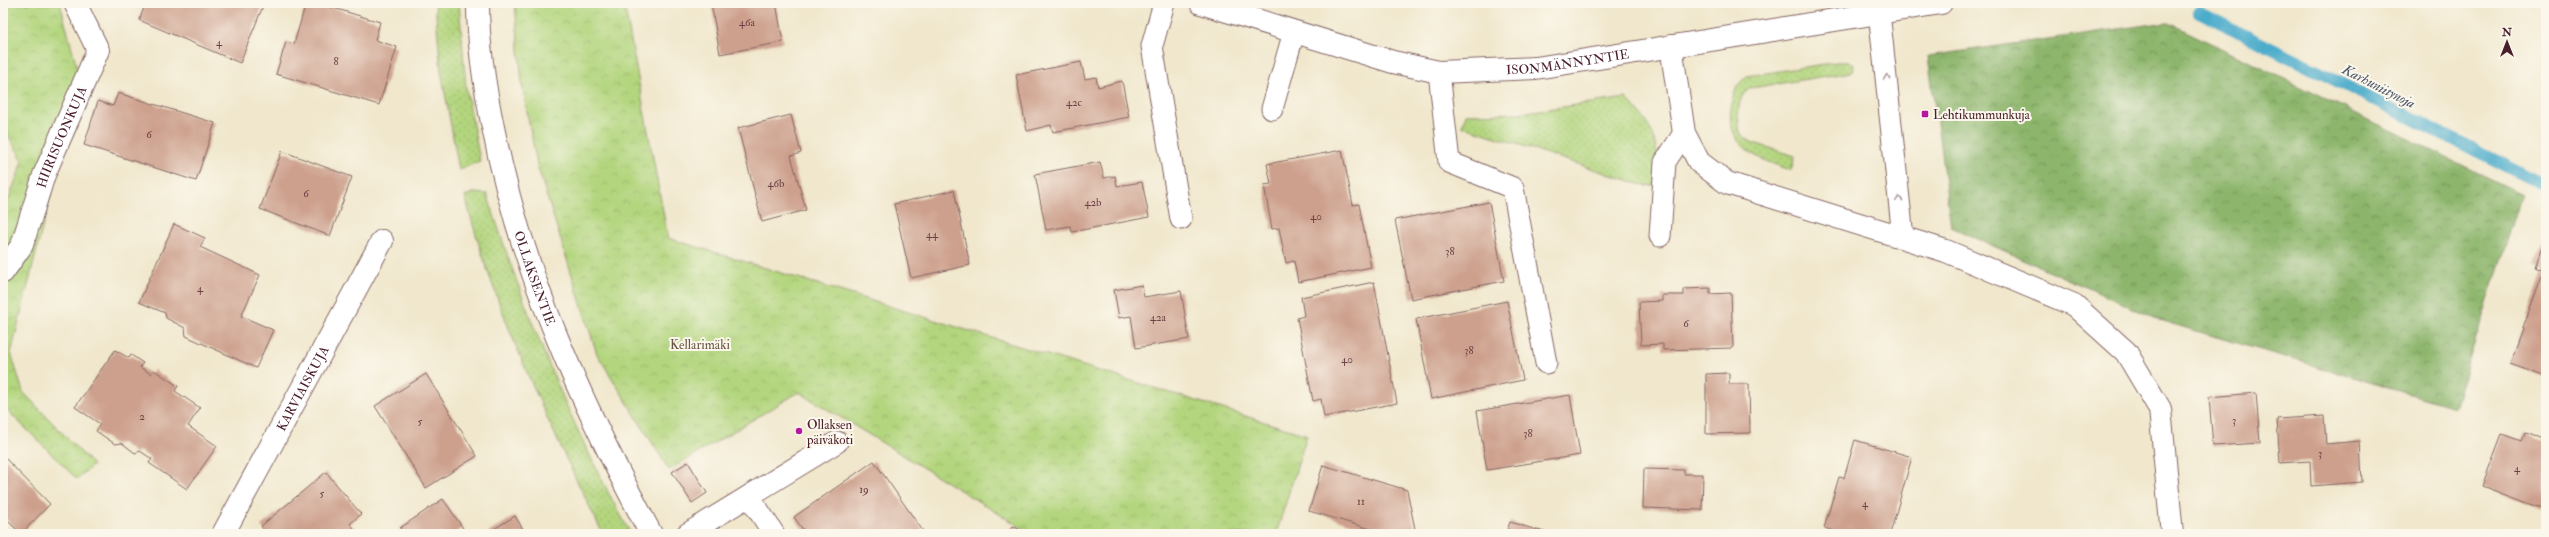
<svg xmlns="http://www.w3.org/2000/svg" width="2549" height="537" viewBox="0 0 2549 537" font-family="'IM FELL Double Pica',serif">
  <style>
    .grass { fill: url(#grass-dots); stroke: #7e7a54 }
    .forest { fill: url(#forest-crowns); stroke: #6c6a4c }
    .park { fill: url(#park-crowns); stroke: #7e7a54 }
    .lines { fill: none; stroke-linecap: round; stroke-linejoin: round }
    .stream { stroke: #4caccb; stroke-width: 12 }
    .building { fill: #cda08d }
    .service-casing { stroke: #846563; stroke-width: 23 }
    .minor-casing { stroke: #846563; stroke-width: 24 }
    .tertiary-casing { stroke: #846563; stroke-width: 24 }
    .service { stroke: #fff; stroke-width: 21 }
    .minor { stroke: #fff; stroke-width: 22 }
    .tertiary { stroke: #fff; stroke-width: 22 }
    .oneway { stroke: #ae9aa0 }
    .poi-dot { fill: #b5179e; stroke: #fbf7ec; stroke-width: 1.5 }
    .labels { text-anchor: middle; stroke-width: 4; stroke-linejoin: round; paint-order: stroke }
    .number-label { font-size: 11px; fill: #6b3f44 }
    .street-label { font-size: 13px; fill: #4a1f2b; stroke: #fbf7ec }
    .poi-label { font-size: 13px; fill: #4a1f2b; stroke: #fbf7ec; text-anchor: start }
    .park-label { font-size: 13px; fill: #695644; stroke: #fbf7ec }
    .water-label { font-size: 14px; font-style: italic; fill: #4b576b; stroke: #fbf7ec }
  </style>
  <defs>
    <pattern id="grass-dots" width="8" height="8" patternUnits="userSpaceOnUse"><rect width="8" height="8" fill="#b2d57d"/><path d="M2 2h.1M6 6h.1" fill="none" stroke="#9bb66c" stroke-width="1.8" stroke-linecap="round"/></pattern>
    <pattern id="forest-crowns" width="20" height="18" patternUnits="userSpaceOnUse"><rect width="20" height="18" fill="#8db66c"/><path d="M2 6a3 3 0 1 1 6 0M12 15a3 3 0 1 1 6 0" fill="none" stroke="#759359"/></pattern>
    <pattern id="park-crowns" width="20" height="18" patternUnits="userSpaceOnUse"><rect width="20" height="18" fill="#b2d57d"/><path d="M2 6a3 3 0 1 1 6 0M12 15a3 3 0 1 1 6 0" fill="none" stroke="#9bb66c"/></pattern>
  </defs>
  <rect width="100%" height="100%" fill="#fbf7ec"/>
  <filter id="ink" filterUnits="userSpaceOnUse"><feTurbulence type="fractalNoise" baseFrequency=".025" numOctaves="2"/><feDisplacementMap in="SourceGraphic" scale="8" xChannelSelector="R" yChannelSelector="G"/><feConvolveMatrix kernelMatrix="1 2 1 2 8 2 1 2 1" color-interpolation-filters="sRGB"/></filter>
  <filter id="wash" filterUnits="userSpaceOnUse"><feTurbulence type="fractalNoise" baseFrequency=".012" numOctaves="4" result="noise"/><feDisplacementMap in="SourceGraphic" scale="16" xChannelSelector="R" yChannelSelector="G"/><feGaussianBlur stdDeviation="0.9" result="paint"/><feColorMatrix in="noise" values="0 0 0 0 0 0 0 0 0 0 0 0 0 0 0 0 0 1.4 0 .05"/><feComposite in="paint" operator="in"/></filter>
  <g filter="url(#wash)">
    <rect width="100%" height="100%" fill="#f0e7cc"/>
    <!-- grass -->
    <g class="grass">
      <path d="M435 3H459L466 88 480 161 459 170 441 71Z"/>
      <path d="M1837 62H1850L1853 65 1852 72 1751 88C1735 97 1738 117 1740 133L1751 142 1795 156 1791 170C1758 160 1722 145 1732 102 1734 91 1738 83 1747 76Z"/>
      <path d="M1626 98C1657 129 1659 142 1656 185L1645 186 1462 126 1466 114 1519 113Z"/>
      <path d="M473 193 487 194C525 312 570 426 631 534H603C549 425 496 314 465 196Z"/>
    </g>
    <!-- forest -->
    <path class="forest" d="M2167 22 2522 194 2454 407 2159 320 1951 227 1928 56Z"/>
    <!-- park -->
    <g class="park">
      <path d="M3 3H60L87 106 58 165 11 353 23 392 93 465 77 479 3 406V214L23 161 3 126Z"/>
      <path d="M515 3H624L668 238 1307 435 1276 534H1032L799 392 669 470 597 354 537 165 522 85Z"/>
    </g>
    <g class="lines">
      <!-- stream -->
      <path class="stream" d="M2199 12 2546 186"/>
    </g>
    <g id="blocks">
      <!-- building -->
      <g class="building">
        <path d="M146 3H256L263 6 240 63 139 20Z"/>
        <path d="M306 3H317L380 22 375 40 397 47 379 105 276 74 286 42 294 44Z"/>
        <path d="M711 3H776L783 42 720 54Z"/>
        <path d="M1081 62 1085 79 1096 77 1098 87 1122 81 1129 117 1053 132 1051 125 1027 131 1016 75Z"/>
        <path d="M118 93 215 123 196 181 84 145 98 101 113 106Z"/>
        <path d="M791 115 801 153 791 156 806 210 762 222 738 128Z"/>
        <path d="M1342 150 1353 205 1359 204 1371 267 1298 282 1294 261 1286 263 1279 228 1272 229 1264 185 1271 184 1267 164Z"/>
        <path d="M282 151 352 177 330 236 260 209Z"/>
        <path d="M1100 162 1104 178 1115 176 1117 186 1142 182 1149 217 1072 232 1070 226 1046 230 1035 174Z"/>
        <path d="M954 190 970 265 911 278 894 204Z"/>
        <path d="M1489 202 1504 281 1411 299 1395 220Z"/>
        <path d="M174 224 205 238 200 247 260 275 241 316 273 330 256 368 186 336 185 328 166 318 165 313 139 302Z"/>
        <path d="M2543 244 2546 245V377L2510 364 2544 271 2535 267Z"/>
        <path d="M1374 282 1397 403 1324 417 1321 399 1313 401 1297 318 1304 316 1301 297Z"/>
        <path d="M1142 285 1144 297 1181 291 1189 339 1136 348 1131 316 1119 318 1114 290Z"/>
        <path d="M1710 288V294L1731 293 1733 348 1663 350V344L1641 345 1639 302 1662 301V295H1684V289Z"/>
        <path d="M1507 301 1523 380 1431 399 1416 319Z"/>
        <path d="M115 350 129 358 131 355 143 363 140 367 151 374 154 370 178 386 175 391 200 408 188 426 217 446 187 489 149 463 152 459 140 451 135 453 122 443 115 444 96 431 100 424 75 407Z"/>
        <path d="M1729 373V384H1749L1750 433 1706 434V374Z"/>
        <path d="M426 374 477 456 426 488 375 406Z"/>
        <path d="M2256 393 2260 443 2213 446 2209 397Z"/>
        <path d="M1570 395 1580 455 1487 470 1477 411Z"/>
        <path d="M2324 416 2326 444 2360 441 2362 482 2311 486 2310 461 2280 463 2277 419Z"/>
        <path d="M2525 432 2546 440 2545 510 2482 486 2502 434 2521 441Z"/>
        <path d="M1855 440 1912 457 1890 534H1845L1824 528 1839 477 1844 478Z"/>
        <path d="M3 456 50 504 21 534 3 516Z"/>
        <path d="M874 461 925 534H806L794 517Z"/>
        <path d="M688 462 707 493 692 503 672 472Z"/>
        <path d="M1323 465 1407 490 1416 534H1375L1374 530 1309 511Z"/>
        <path d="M1644 469 1684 470V474H1703L1702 510 1643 508Z"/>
        <path d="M326 472 361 514 350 524 357 531 353 534H267L261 526Z"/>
        <path d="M443 499 463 528 454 534H404L400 528Z"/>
        <path d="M515 516 526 534H486Z"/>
        <path d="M1510 522 1551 534H1506Z"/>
        <path d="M1013 526 1027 534H1008Z"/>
      </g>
    </g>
  </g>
  <g filter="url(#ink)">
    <use href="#blocks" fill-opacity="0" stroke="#846563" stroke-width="1"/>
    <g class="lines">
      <!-- service casing -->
      <g class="service-casing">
        <g id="service">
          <path d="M1164 3 1152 46 1181 219"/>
          <path d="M1879 12 1903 237"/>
          <path d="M1439 72 1449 162 1513 188 1546 363"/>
          <path d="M1272 109 1294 32"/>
          <path d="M1660 236 1665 162 1684 133"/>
          <path d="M749 496 774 534"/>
          <path d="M687 534 837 442"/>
        </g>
      </g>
      <!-- minor casing -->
      <g class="minor-casing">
        <g id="minor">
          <path d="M1671 46 1684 133 1699 162 1727 183 1946 251 2074 305 2126 352 2160 409 2172 534"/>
          <path id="s1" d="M3 272 22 245 44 175 98 50 75 3"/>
          <path id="s2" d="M223 534 382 241"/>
        </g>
      </g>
      <!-- tertiary casing -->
      <g class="tertiary-casing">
        <g id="tertiary">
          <path id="s3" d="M478 3C478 46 485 90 494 132 522 274 583 407 651 534"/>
          <path id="s4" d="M1201 3 1393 62 1439 72 1536 68 1941 3"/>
        </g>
      </g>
      <!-- service -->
      <use href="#service" class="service"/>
      <!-- minor -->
      <use href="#minor" class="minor"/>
      <!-- tertiary -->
      <use href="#tertiary" class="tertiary"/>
    </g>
    <!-- one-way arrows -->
    <defs><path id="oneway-chevron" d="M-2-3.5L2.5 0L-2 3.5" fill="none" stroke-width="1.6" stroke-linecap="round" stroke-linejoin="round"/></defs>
    <g class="oneway">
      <use href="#oneway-chevron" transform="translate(1887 77) rotate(-96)"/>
      <use href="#oneway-chevron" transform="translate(1899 199) rotate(-96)"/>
    </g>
  </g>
  <!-- markers -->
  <g class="poi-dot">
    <rect x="1921" y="110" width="8" height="8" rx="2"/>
    <circle cx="799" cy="431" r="4"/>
  </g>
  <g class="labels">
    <!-- number labels -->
    <g class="number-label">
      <text x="747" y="26">46a</text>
      <text x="219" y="46">4</text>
      <text x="336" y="65">8</text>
      <text x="1074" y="106">42c</text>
      <text x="149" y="138">6</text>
      <text x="776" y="187">46b</text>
      <text x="306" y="197">6</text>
      <text x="1093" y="206">42b</text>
      <text x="1316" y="220">40</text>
      <text x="932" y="238">44</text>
      <text x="1450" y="255">38</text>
      <text x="200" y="292">4</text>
      <text x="1158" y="321">42a</text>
      <text x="1686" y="327">6</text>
      <text x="1469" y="354">38</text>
      <text x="1347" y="363">40</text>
      <text x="142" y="420">2</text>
      <text x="2234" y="424">3</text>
      <text x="420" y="425">5</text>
      <text x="1528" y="437">38</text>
      <text x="2320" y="457">3</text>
      <text x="2517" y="472">4</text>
      <text x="864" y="493">19</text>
      <text x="322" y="497">5</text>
      <text x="1361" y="505">11</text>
      <text x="1865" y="507">4</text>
    </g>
    <!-- street labels -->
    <g class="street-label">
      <text dy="5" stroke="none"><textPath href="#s4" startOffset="377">ISONMÄNNYNTIE</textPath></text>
      <text dy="5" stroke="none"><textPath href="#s1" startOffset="148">HIIRISUONKUJA</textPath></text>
      <text dy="5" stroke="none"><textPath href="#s3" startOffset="282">OLLAKSENTIE</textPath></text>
      <text dy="5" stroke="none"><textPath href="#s2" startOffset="166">KARVIAISKUJA</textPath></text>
    </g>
    <!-- poi labels -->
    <g class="poi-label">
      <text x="1933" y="119">Lehtikummunkuja</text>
      <text x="807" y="429">Ollaksen<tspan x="807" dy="15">päiväkoti</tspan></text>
    </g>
    <!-- park labels -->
    <g class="park-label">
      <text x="700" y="349">Kellarimäki</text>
    </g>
    <!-- water labels -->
    <g class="water-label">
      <text transform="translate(2379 86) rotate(27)" y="5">Karhuniitynoja</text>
    </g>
  </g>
  <!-- margin -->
  <rect width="2549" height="537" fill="none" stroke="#fbf7ec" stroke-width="16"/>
  <!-- north arrow -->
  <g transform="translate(2507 42)" stroke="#fbf7ec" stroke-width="3" paint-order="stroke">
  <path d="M0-3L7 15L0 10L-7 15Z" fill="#4a1f2b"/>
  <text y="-6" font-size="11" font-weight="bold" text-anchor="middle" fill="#4a1f2b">N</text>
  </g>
</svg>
